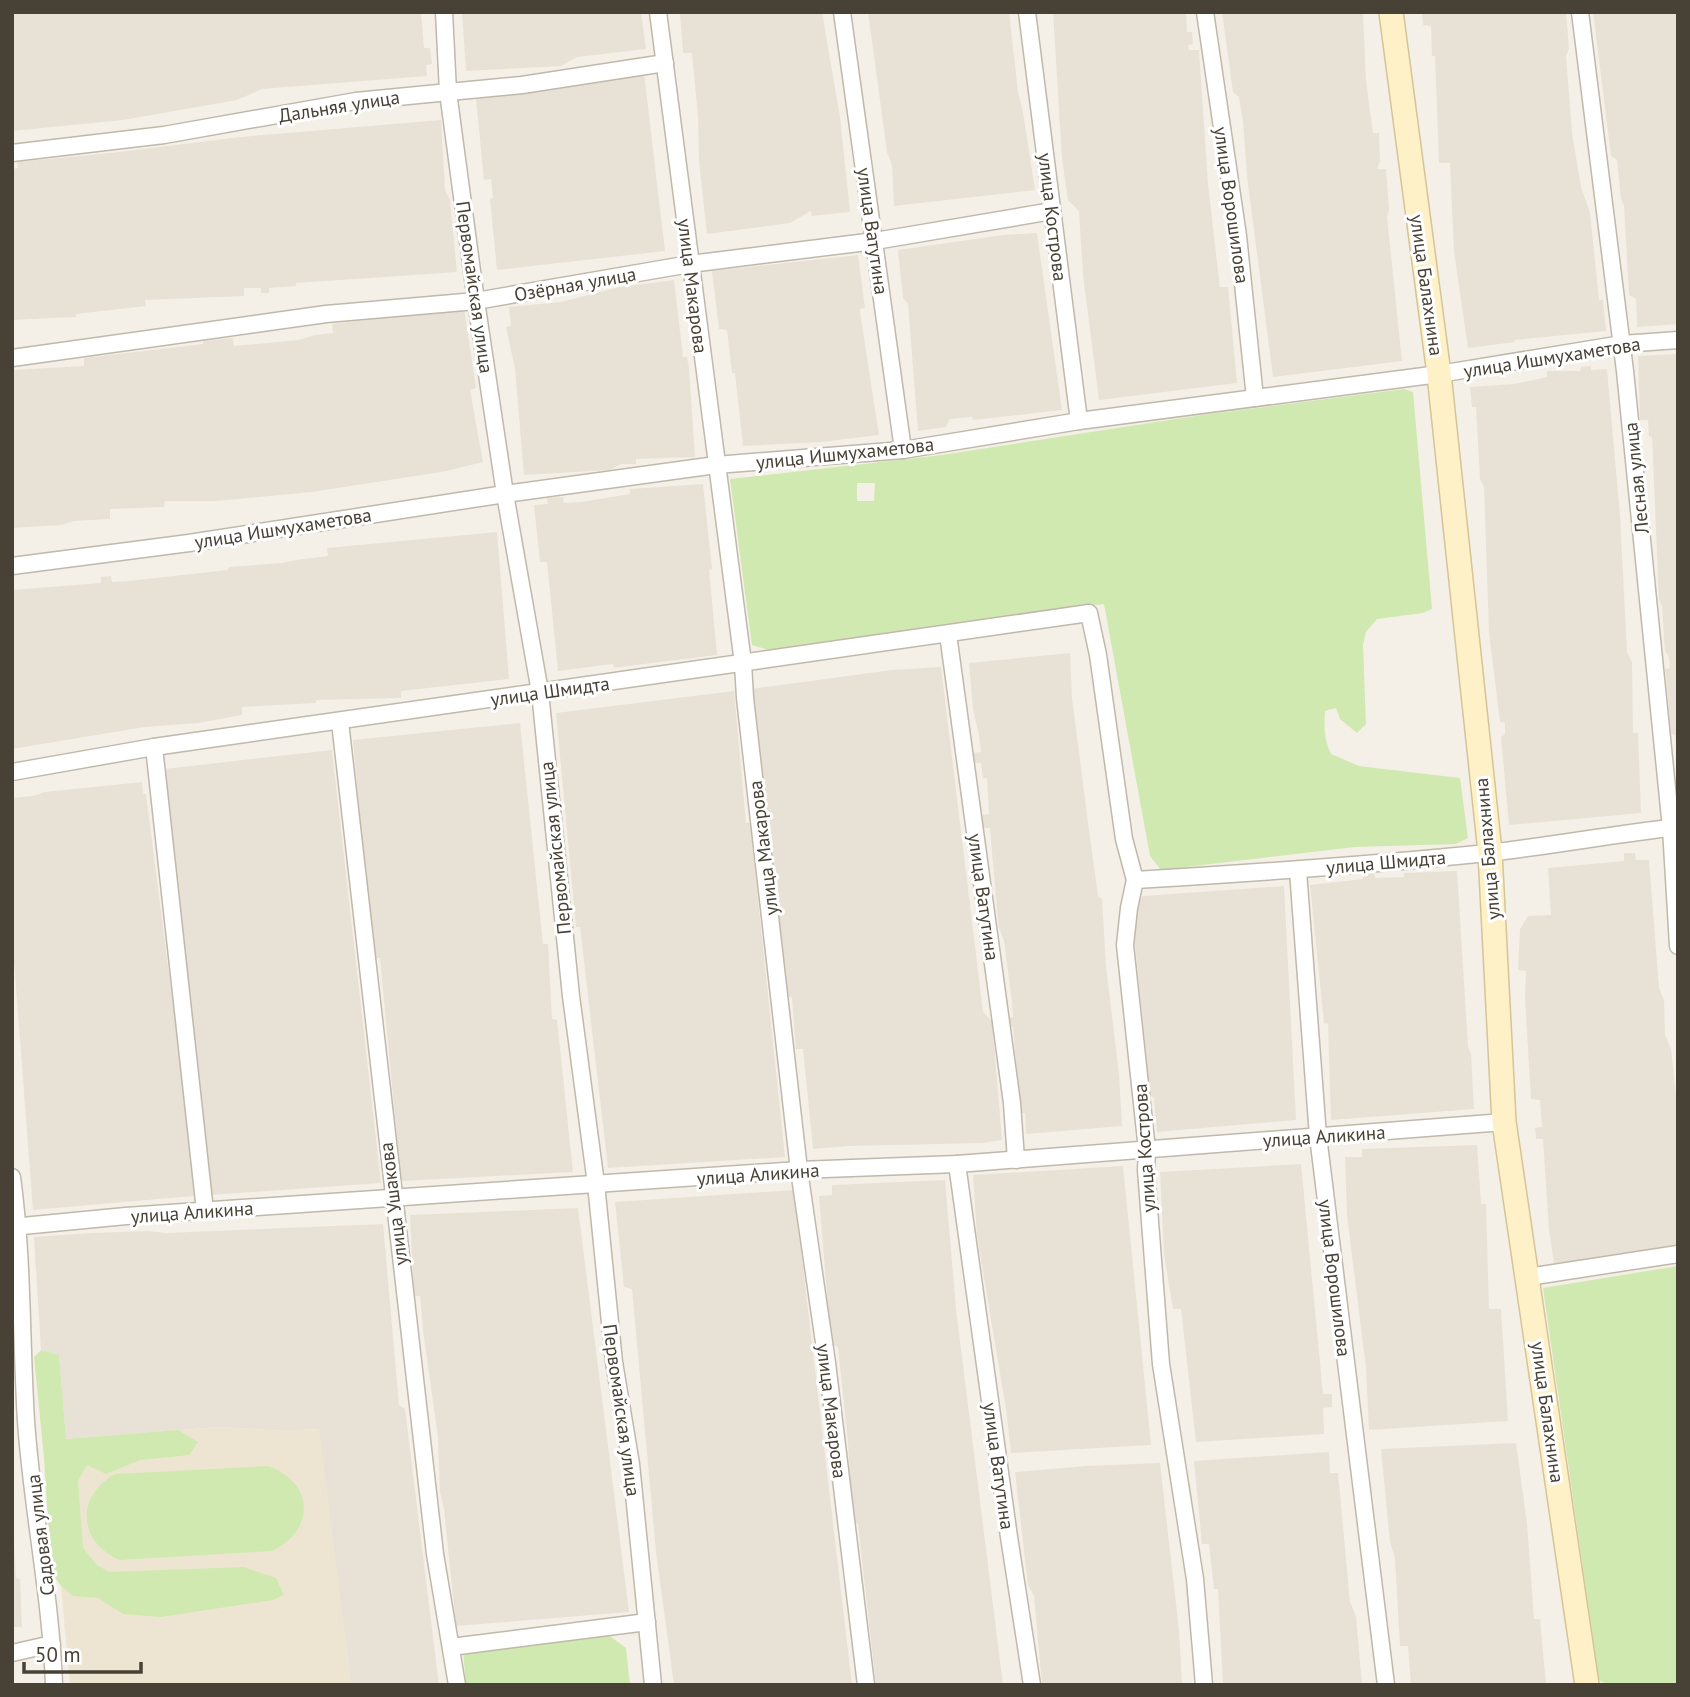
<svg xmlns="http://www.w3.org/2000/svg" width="1690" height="1697" viewBox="0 0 1690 1697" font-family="'PT Sans',sans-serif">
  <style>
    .residential { fill: #e8e2d6 }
    .education { fill: #ede5d2 }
    .green { fill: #d0e9b0; fill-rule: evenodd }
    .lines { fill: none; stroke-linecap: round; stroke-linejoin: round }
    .street-casing { stroke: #c0b8aa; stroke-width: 19 }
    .secondary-casing { stroke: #d5c497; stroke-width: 26 }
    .street { stroke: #fff; stroke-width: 16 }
    .secondary { stroke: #fff1c7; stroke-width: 23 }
    .labels { text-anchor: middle; stroke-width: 6; stroke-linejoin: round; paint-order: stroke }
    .street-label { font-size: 19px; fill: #484136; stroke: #fff }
  </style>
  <rect width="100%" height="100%" fill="#f4f0e8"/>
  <!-- residential -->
  <g class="residential">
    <path d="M12 12H421L424 48H430L432 64 426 65 427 76 262 89 237 100 123 120 12 131Z"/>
    <path d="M462 12H641L646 49 577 57 561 66 466 71Z"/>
    <path d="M680 12H822L840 117 850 212 812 216 811 211 790 223 707 234 699 161 698 116 692 53H683Z"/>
    <path d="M868 12H1009L1018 92 1023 112 1035 190 894 206 892 165 887 152Z"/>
    <path d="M1053 12H1186L1187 32H1192L1193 44 1188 45 1189 50H1199L1208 184 1219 279 1220 287H1228L1237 383 1099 400 1083 275 1079 211 1068 200 1062 159Z"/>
    <path d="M1222 12H1363L1366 81 1373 133H1379L1380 161 1377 169H1386L1389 210 1387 217 1402 361 1273 377 1247 176 1243 122 1239 97 1233 92Z"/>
    <path d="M1422 12H1566L1569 49 1566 56 1572 133 1581 187 1590 213 1599 300H1603L1606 331 1515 340V342L1468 348 1454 252 1450 163H1439L1435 56H1432L1431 26 1423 25Z"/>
    <path d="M1593 12H1678V324L1637 327 1636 299 1629 295 1624 206 1621 199 1617 160 1611 156Z"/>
    <path d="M644 73 665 251 497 270 490 199 493 198 491 179 484 180 476 99Z"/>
    <path d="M441 120 445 190 450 200 457 272 296 283V286L269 288V293H261V288H244V296L145 300 146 306 76 314V317L12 320V169L18 168 17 162 111 153 240 137Z"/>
    <path d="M1037 233 1062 410 973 420 972 417 950 419 946 427 918 431 908 304 903 298 898 250 1003 235Z"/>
    <path d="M858 255 865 308 860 309V312L879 435 821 442 743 446 735 373H732L727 330 719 329 712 271Z"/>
    <path d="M674 280 683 357H687L689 369 695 457 636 459V464H621L610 470 524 475 515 369 506 327 511 326 509 307 561 302 620 287Z"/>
    <path d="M464 308 476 388 470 390 483 462 447 471 312 492 216 501H165L164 507 110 509V519L73 521 62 525 12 528V370L84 366V358L203 344V341L233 338 234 346 299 340 315 335 333 333 332 324Z"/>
    <path d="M1678 354V766L1675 735 1671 734 1666 677 1665 669 1670 668 1669 657 1665 651 1662 606 1659 600 1652 437 1649 436 1648 420H1640L1638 356Z"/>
    <path d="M1591 366V370L1607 369 1620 516 1627 652 1632 662 1633 733H1638L1641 813 1509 825 1501 737 1505 734V723L1500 722 1489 633 1484 487 1480 479 1476 407H1472L1470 387 1514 384 1547 377V371H1580L1581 367Z"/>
    <path d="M703 484 712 569 709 570 717 655 620 667 614 668 613 664 558 671 547 562H540L534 505 548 504 547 498 563 497 564 503 581 502 630 494V489Z"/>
    <path d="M497 532 509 679 401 691V698L316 700V703L242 707V715L198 723 145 727 12 749V590L101 583V577L111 576 112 582 128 581 228 570 229 567 241 566 282 563 296 560 328 556 327 548Z"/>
    <path d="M1070 653 1072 698 1089 830 1098 896 1102 899 1106 966 1119 1074 1122 1126 1026 1134 1025 1113H1020L1013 1027H1008V1018L1013 1017 1012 1003 1004 941 999 928 997 910 990 828H982L981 815 989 814 987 778H983L981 763H974L973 753 981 752 979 735 973 709 969 663Z"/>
    <path d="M941 667 983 1012 992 1021 1002 1140 983 1143 849 1146 813 1149 803 1049H796L792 998 785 994 751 689 892 670Z"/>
    <path d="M734 691 746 823H750L785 1157 608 1168 580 927H576L556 713Z"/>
    <path d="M520 723 543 944H548L552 1019 557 1020 573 1172 401 1181 380 958H376L364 870 353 740Z"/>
    <path d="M332 750 381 1183 210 1195 164 769Z"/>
    <path d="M142 782 143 794H146L185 1100 194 1196 33 1210 12 935V798L33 796 45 792Z"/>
    <path d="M1624 853H1635L1636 860H1649L1659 988 1664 1000 1665 1035 1671 1049 1678 1116V1245L1554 1264 1549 1230 1543 1139H1536L1535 1128 1542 1127 1540 1100 1531 1099 1525 998 1526 971 1518 970 1520 929 1528 916 1551 915 1548 868 1624 861Z"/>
    <path d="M1457 871 1468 1047 1471 1054 1474 1109 1331 1120 1328 1024 1324 1023 1310 885 1363 879V872H1374L1375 878 1404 877V873Z"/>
    <path d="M1284 886 1296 1120 1157 1132 1154 1098 1150 1095 1132 914 1143 896Z"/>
    <path d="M1477 1145 1481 1204H1486L1489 1309H1501L1508 1421 1369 1430 1366 1368 1347 1215 1345 1157H1362V1149Z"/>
    <path d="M1301 1164 1323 1394H1332V1407L1323 1408 1324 1434 1196 1442 1181 1309H1173L1164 1254 1160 1172Z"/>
    <path d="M1123 1166 1151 1445 1011 1453 1006 1409 977 1236 973 1175Z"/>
    <path d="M945 1180 956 1309 1003 1685H876L858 1525 852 1519 848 1442 838 1347 831 1344 819 1196 832 1195V1185Z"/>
    <path d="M794 1190 852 1685H674L656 1552 632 1289 624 1287 615 1202Z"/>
    <path d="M578 1208 629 1612 456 1626 444 1509 440 1493 438 1437 423 1331 421 1306 420 1296H414L410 1215Z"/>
    <path d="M383 1224 399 1405 405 1409 439 1685H351L318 1429 287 1431 220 1427 66 1439 59 1355 41 1350 34 1237 91 1233 148 1231 166 1233Z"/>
    <path d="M1516 1443 1527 1523 1534 1619H1540L1546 1685H1411L1408 1646H1400L1395 1558 1390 1542 1381 1449Z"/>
    <path d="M1329 1452 1330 1473H1338L1350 1602 1356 1616 1362 1685H1223L1218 1589H1214L1209 1544H1202L1194 1461Z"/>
    <path d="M1160 1463 1179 1630 1182 1685H1042L1034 1596 1028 1585 1015 1472 1086 1466Z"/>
    <path d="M12 1507 16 1578 20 1579 22 1627H12Z"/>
  </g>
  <!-- education -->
  <path class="education" d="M220 1427 287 1431 319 1429 351 1685H70L49 1453 66 1439Z"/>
  <!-- green -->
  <g class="green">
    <path d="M1404 389 1413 392 1432 609 1423 613 1377 619 1366 632 1363 645 1366 724 1357 733 1340 719 1336 708 1325 711C1324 727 1324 739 1331 754L1359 766 1460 778 1468 838 1456 844 1355 847 1161 870 1150 856 1104 604 769 650 752 645 730 479 942 455 1202 415ZM857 483H875L874 501H857Z"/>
    <path d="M1678 1266V1685H1608L1599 1680 1543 1288Z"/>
    <path d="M41 1350 59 1355 66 1439 178 1430 198 1442 189 1455 140 1460 106 1474 87 1465 78 1481 83 1548 97 1565 109 1572 244 1567 276 1578 284 1595 273 1600 161 1617 123 1614 98 1598 73 1596 61 1586 51 1572 44 1458 34 1357Z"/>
    <path d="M268 1466C314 1482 316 1530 272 1551L119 1560C78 1541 75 1497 115 1474Z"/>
    <path d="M607 1634 626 1648 630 1685H466L463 1651Z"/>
  </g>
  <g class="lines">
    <!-- street casing -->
    <g class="street-casing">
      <g id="street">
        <path d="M444 12 448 92 476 301 505 494 540 692 571 996 596 1184 614 1362 631 1464 653 1685"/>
        <path d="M658 12 743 663 745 698 799 1170 827 1363 866 1685"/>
        <path d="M842 12 903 450"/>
        <path d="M1027 12 1079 421"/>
        <path d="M1205 12 1238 236 1255 398"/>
        <path d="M1580 12 1625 371 1671 828 1678 946"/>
        <path d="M12 153 164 135 356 101 522 85 665 63"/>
        <path d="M12 358 326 314 476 301 690 264 875 241 1052 211"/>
        <path d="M12 566 189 543 505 494 716 465 903 450 1079 421 1439 374 1622 344 1678 340"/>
        <path d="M948 634 1012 1103 1016 1160"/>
        <path d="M340 722 435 1554 457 1685"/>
        <path d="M154 747 205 1211"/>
        <path d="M12 772 154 747 1089 613 1098 655 1124 839 1135 880 1129 908 1125 945 1147 1150 1146 1170 1161 1364 1195 1579 1204 1685"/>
        <path d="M1298 871 1318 1136 1386 1685"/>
        <path d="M1135 880C1252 873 1370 865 1487 853 1551 846 1614 834 1678 827"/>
        <path d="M957 1164 1009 1537 1032 1685"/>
        <path d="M12 1177C23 1258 21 1339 26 1421 32 1509 51 1596 54 1685"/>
        <path d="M12 1227 126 1216 799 1170 957 1164 1504 1122"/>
        <path d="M1528 1277 1678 1254"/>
        <path d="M451 1647 647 1622"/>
        <path d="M12 1653 52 1644"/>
      </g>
    </g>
    <!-- secondary casing -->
    <g class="secondary-casing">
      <path id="secondary" d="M1391 12 1439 374 1490 852 1504 1122 1587 1685"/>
    </g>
    <!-- street -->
    <use href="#street" class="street"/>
    <!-- secondary -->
    <use href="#secondary" class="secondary"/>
  </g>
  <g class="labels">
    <!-- street labels -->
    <g class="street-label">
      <text transform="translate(339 106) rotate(-9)" y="7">Дальняя улица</text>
      <text transform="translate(1232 205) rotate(82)" y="7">улица Ворошилова</text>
      <text transform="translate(1053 217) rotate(83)" y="7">улица Кострова</text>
      <text transform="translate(873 231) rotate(82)" y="7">улица Ватутина</text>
      <text transform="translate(575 284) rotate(-10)" y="7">Озёрная улица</text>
      <text transform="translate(1427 285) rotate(82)" y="7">улица Балахнина</text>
      <text transform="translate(693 286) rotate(83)" y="7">улица Макарова</text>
      <text transform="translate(475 287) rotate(82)" y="7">Первомайская улица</text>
      <text transform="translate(1552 357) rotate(-9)" y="7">улица Ишмухаметова</text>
      <text transform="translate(845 453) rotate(-6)" y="7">улица Ишмухаметова</text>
      <text transform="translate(1636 478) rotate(-96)" y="7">Лесная улица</text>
      <text transform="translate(283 528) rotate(-9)" y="7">улица Ишмухаметова</text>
      <text transform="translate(550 691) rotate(-8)" y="7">улица Шмидта</text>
      <text transform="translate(555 848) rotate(-96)" y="7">Первомайская улица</text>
      <text transform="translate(763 848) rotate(-97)" y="7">улица Макарова</text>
      <text transform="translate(1487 849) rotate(-95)" y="7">улица Балахнина</text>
      <text transform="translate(1386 862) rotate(-5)" y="7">улица Шмидта</text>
      <text transform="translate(984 897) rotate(82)" y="7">улица Ватутина</text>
      <text transform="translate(1324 1136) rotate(-4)" y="7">улица Аликина</text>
      <text transform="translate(1144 1148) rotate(-94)" y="7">улица Кострова</text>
      <text transform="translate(758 1174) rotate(-4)" y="7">улица Аликина</text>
      <text transform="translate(393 1204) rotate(-97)" y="7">улица Ушакова</text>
      <text transform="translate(192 1212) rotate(-4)" y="7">улица Аликина</text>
      <text transform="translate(1335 1278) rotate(83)" y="7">улица Ворошилова</text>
      <text transform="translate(622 1410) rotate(82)" y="7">Первомайская улица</text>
      <text transform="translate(832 1411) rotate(83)" y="7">улица Макарова</text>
      <text transform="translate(1548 1412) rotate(82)" y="7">улица Балахнина</text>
      <text transform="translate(999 1466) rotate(82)" y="7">улица Ватутина</text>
      <text transform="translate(40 1535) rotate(-97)" y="7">Садовая улица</text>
    </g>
  </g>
  <!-- border -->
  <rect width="1690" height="1697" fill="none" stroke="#484136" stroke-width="28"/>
  <!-- scale -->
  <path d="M24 1662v10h117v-10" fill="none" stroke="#484136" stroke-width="3.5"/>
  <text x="35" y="1662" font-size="21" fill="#484136" stroke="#ffffff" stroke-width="5" paint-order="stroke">50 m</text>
</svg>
